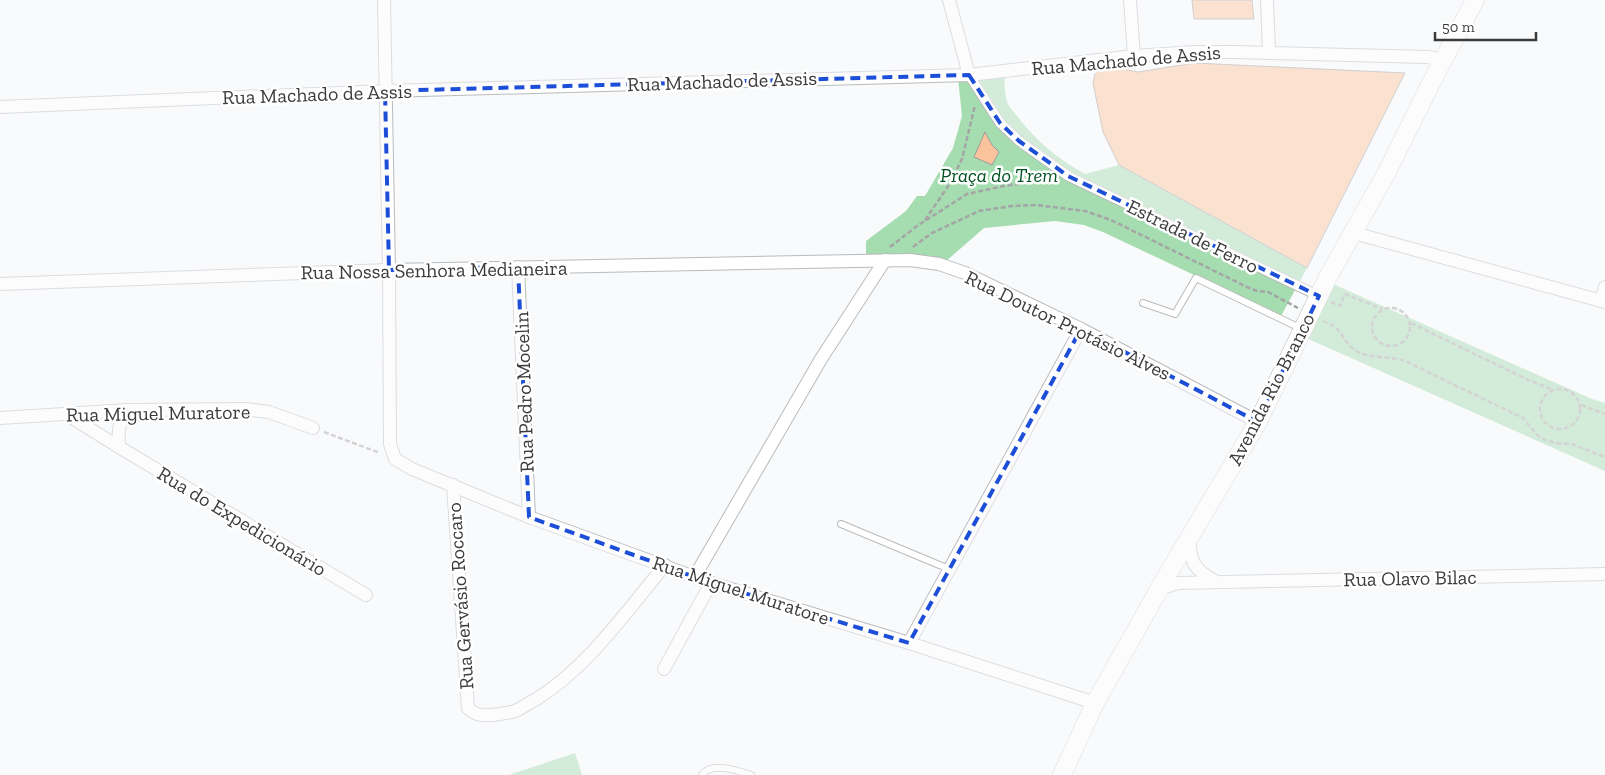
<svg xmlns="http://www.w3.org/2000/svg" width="1605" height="775" viewBox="0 0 1605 775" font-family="'Zilla Slab',serif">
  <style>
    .green { fill: #a5dcb0 }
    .building { fill: #fac39b; stroke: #9e9d9c }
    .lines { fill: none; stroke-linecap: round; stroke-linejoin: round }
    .service-casing { stroke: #babbbc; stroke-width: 8 }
    .pedestrian-casing { stroke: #babbbc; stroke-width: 11 }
    .minor-casing { stroke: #babbbc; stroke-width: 14 }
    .secondary-casing { stroke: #babbbc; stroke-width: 19 }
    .path { stroke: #a4a5a5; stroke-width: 2.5; stroke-dasharray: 5 2.5; stroke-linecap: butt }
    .service { stroke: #fff; stroke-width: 6 }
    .pedestrian { stroke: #fff; stroke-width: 9 }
    .minor { stroke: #fff; stroke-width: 12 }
    .secondary { stroke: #fff; stroke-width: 18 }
    .marked { fill: none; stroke: #1d4ed8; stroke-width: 4; stroke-dasharray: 10 6; stroke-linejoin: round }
    .labels { text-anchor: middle; stroke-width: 5; stroke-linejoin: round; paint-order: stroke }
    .street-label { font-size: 20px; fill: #3b3b3b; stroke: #fff }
    .park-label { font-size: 20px; font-style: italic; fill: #005222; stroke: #fff }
  </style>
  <rect width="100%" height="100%" fill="#f9fafb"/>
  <!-- green -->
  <g class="green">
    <path d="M1004 73C1005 82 1004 95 1008 104 1010 108 1014 112 1017 116 1035 140 1058 159 1085 174L1119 165 1307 268 1281 316 1103 232 1084 225 1055 221 984 228 945 262 866 259V241L906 211 917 196H925L953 148 962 116 958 78Z"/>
    <path d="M1333 284 1592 399 1605 403V471L1306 338Z"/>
    <path d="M575 753 582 775H509Z"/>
  </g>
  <!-- building -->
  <g class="building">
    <path d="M1192 0H1252L1254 19H1194Z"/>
    <path d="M1194 63 1405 73 1307 268 1119 165 1103 132 1093 83 1095 74 1102 68 1113 67 1138 72Z"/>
    <path d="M985 132 992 145 999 152 992 165 974 157Z"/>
  </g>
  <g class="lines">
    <!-- service casing -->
    <g class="service-casing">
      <g id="service">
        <path d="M1143 303 1175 314 1196 278 1302 329"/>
        <path d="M841 524 949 569"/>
        <path d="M702 775C711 761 739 771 751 775"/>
      </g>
    </g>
    <!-- pedestrian casing -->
    <g class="pedestrian-casing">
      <path id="pedestrian" d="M969 75 1000 123 1019 141 1068 176 1319 296"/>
    </g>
    <!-- minor casing -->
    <g class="minor-casing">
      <g id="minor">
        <path d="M384 0 389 270 390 444 395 459 412 469 529 517 711 583 909 643 1095 703"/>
        <path d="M949 0 969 75"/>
        <path d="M1130 0 1134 56"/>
        <path d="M1267 0 1269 53"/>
        <path d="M0 107 385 91 969 75 1134 56 1195 52H1235L1428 57 1443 60"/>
        <path d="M1354 233 1605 302"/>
        <path d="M518 267 529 517"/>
        <path d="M0 284 389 270 910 260 939 264 965 273 1081 329 1258 422"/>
        <path d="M1601 301 1605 287"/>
        <path d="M66 414 119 447 366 595"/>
        <path d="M0 418 128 410 245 409 269 412 313 428"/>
        <path d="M119 447C118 431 118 424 128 410"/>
        <path d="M453 485 468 708C476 717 488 716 500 714 504 713 510 713 515 711 521 709 528 703 535 700 587 668 626 612 665 565"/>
        <path d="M1190 536C1189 561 1194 570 1215 581"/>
        <path d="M695 576 821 359 885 260"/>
        <path d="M1159 589 1178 583 1605 574"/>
        <path d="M909 643 1081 329"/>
        <path d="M664 669 711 583"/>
      </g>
    </g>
    <!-- secondary casing -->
    <g class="secondary-casing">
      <path id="secondary" d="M1062 775 1095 703 1166 577 1258 422 1328 277 1387 172 1430 85 1475 0"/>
    </g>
    <!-- path -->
    <g class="path">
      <path d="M925 220 949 185 962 159 975 105"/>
      <path d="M890 247 917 226 967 194 1004 186 1052 179"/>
      <path d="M913 247 932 233 979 211 1012 206 1036 205 1085 211 1111 220 1247 287 1257 291 1268 292 1298 308"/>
      <path d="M1331 302 1340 306 1345 294 1382 309"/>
      <circle cx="1391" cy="327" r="19"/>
      <path d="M1323 321C1326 323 1331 324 1334 326 1343 333 1345 345 1358 352 1373 359 1390 356 1405 361L1523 418 1537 435 1545 440 1556 443 1572 444 1605 457"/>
      <path d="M1411 323 1528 380 1554 390"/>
      <circle cx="1560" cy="409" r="20"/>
      <path d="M1581 405 1605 414"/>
      <path d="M324 432 380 453"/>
    </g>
    <!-- service -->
    <use href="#service" class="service"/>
    <!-- pedestrian -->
    <use href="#pedestrian" class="pedestrian"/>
    <!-- minor -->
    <use href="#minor" class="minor"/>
    <!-- secondary -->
    <use href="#secondary" class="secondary"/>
  </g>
  <!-- marked area -->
  <path d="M0 0H1605V775H0ZM969 75 1000 123 1019 141 1068 176 1319 296 1258 422 1081 329 909 643 711 583 529 517 518 267 389 270 385 91Z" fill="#f9fafb" fill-opacity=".55" fill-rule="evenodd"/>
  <path class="marked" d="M969 75 1000 123 1019 141 1068 176 1319 296 1258 422 1081 329 909 643 711 583 529 517 518 267 389 270 385 91Z"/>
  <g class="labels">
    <!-- street labels -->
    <g class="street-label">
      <text transform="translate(1126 60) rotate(-5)" y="7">Rua Machado de Assis</text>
      <text transform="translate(722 81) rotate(-2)" y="7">Rua Machado de Assis</text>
      <text transform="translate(317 94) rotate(-2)" y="7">Rua Machado de Assis</text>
      <text transform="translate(1193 236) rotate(26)" y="7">Estrada de Ferro</text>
      <text transform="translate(434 270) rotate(-1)" y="7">Rua Nossa Senhora Medianeira</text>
      <text transform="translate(1068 325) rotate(26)" y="7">Rua Doutor Protásio Alves</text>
      <text transform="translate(1271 389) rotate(-63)" y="7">Avenida Rio Branco</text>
      <text transform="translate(524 392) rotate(-92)" y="7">Rua Pedro Mocelin</text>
      <text transform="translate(158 413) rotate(-1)" y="7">Rua Miguel Muratore</text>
      <text transform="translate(242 521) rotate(31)" y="7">Rua do Expedicionário</text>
      <text transform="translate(1410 578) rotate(-1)" y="7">Rua Olavo Bilac</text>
      <text transform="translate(741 590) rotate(18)" y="7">Rua Miguel Muratore</text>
      <text transform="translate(460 596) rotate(-94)" y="7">Rua Gervásio Roccaro</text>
    </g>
    <!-- park labels -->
    <g class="park-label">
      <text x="999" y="182">Praça do Trem</text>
    </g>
  </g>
  <!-- scale -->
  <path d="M1435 32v8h101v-8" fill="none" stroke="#3b3b3b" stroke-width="2.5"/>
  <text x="1442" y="32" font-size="15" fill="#3b3b3b" stroke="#ffffff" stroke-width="4" paint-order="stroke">50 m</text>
</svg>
